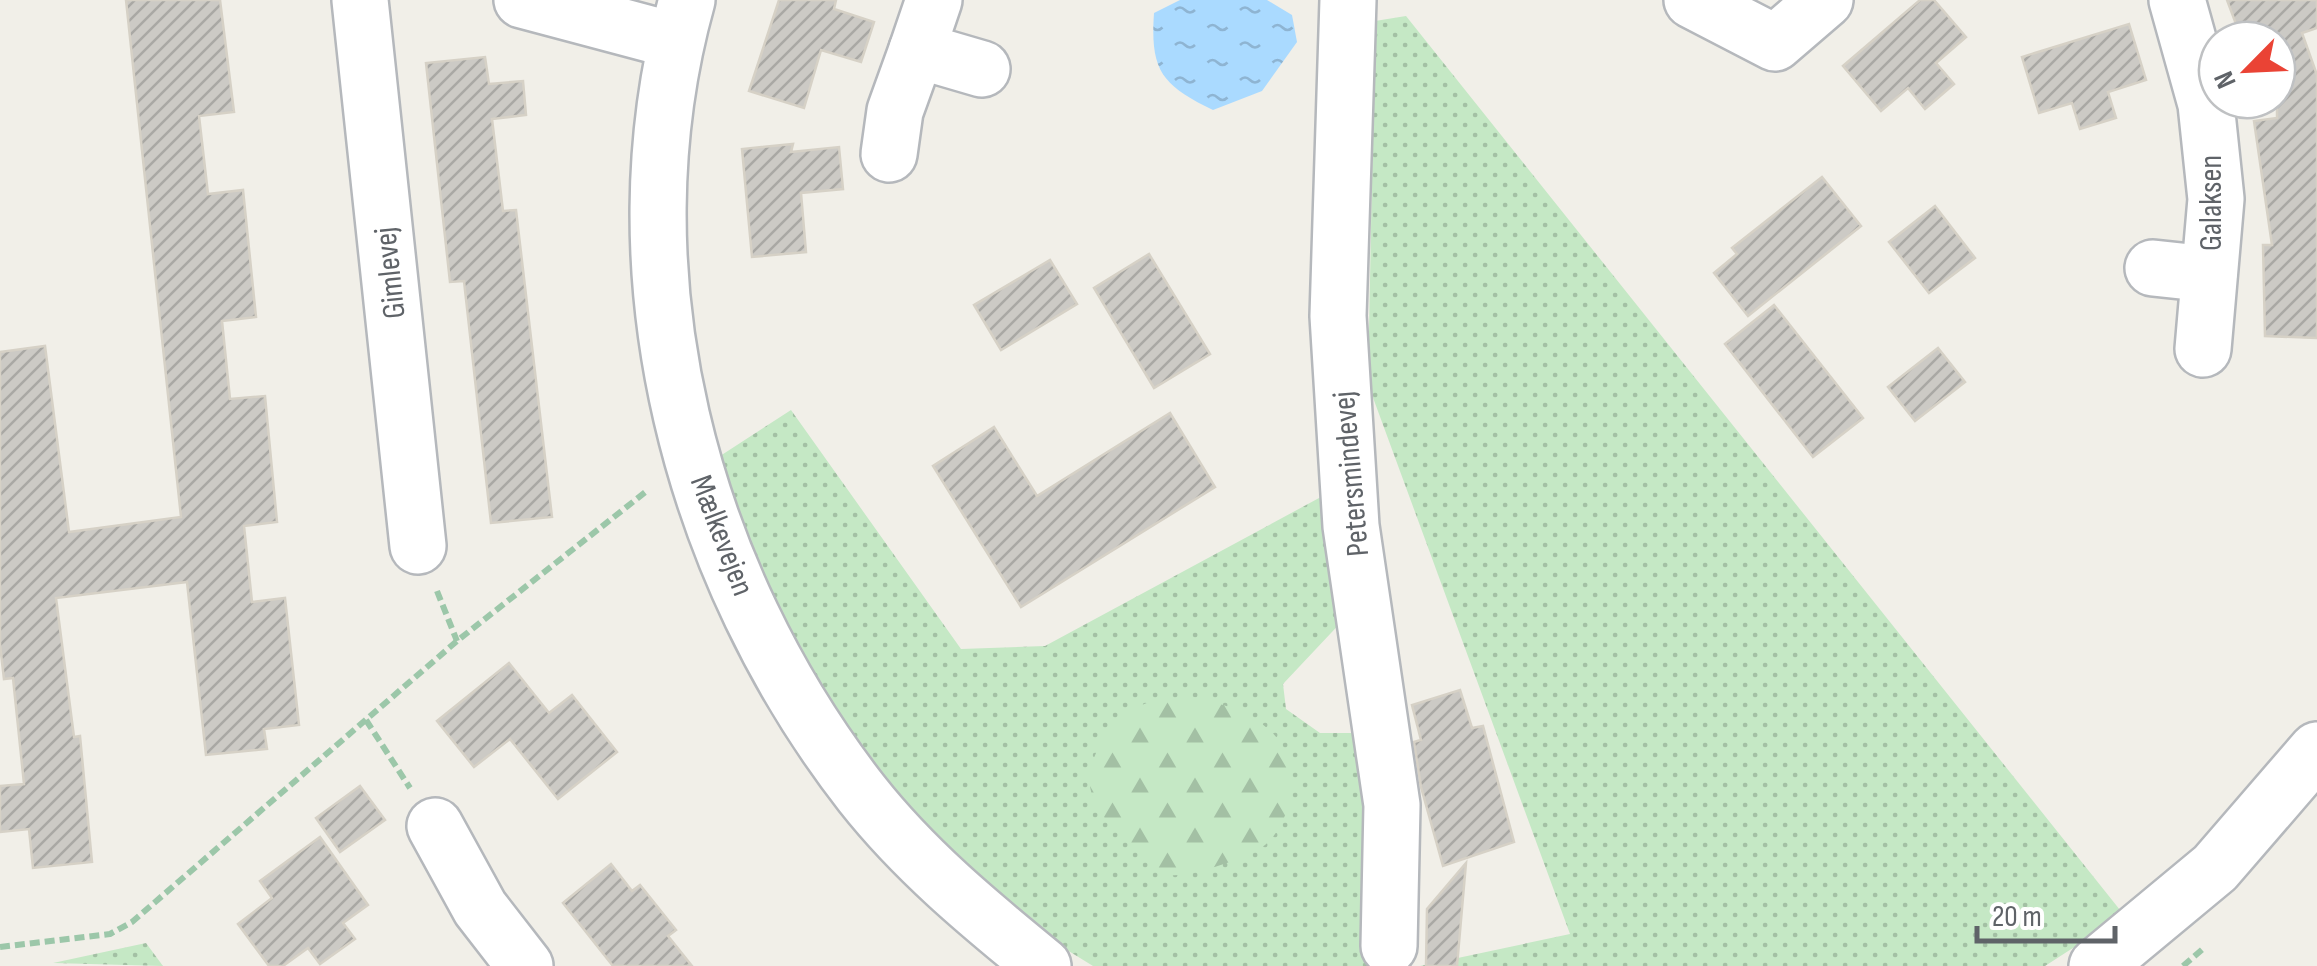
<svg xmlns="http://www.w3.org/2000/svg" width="2317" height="966" viewBox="0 0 2317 966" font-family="'Sofia Sans Condensed',sans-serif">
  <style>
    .grass { fill: url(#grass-dots) }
    .forest { fill: url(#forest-firs) }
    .water { fill: url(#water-ripples) }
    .building { fill: url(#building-hatch); stroke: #d6d1c6; stroke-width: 2.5 }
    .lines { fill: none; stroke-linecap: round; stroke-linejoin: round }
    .minor-casing { stroke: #b5b8bc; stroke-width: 60 }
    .path { stroke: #9cc7a9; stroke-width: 6; stroke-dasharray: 10 5; stroke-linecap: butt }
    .minor { stroke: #fff; stroke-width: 55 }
    .labels { text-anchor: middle; stroke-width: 8; stroke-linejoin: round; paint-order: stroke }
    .street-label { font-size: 32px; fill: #5f6368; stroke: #fff }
  </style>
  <defs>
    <pattern id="grass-dots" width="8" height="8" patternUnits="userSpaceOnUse" patternTransform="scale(2.5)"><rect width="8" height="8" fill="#c5e8c5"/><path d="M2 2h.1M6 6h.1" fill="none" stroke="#a3c0a4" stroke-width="1.8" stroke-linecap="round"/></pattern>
    <pattern id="forest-firs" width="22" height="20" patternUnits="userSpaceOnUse" patternTransform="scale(2.5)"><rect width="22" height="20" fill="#c5e8c5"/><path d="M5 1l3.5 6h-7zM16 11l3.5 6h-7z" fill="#a3c0a4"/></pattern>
    <pattern id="water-ripples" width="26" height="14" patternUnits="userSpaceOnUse" patternTransform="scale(2.5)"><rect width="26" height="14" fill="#aadaff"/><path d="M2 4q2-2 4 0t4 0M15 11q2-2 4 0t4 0" fill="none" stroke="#8eb4d2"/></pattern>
    <pattern id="building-hatch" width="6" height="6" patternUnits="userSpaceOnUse" patternTransform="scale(2.5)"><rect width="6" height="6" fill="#cccac5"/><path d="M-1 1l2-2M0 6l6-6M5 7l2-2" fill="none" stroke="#a9a8a4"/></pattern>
  </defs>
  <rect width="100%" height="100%" fill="#f1efe8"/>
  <!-- grass -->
  <g class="grass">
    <path d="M1406 16 2124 915 2045 966H1420L1570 934 1368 384 1375 21Z"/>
    <path d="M791 410 961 649 1045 646 1332 491 1347 616 1283 684 1286 709 1320 733H1361L1375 966H1093L1067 950 944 853 866 769 803 674 717 458Z"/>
    <path d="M146 943 163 966 53 963Z"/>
  </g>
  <!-- forest -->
  <path class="forest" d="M1187 696C1242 706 1304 731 1290 799 1286 816 1279 833 1265 845 1250 857 1183 881 1165 874 1153 869 1140 853 1130 844 1096 814 1074 784 1103 741 1112 728 1126 712 1142 705 1154 699 1173 699 1187 696Z"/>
  <!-- water -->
  <path class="water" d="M1180 0H1267L1292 15 1297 42 1262 91 1213 110C1162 85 1150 71 1154 13Z"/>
  <!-- building -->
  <g class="building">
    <path d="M126 0H220L234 112 199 116 208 194 243 190 256 317 222 321 230 399 265 396 277 522 244 526 252 602 285 598 299 725 264 729 267 749 206 755 187 582 56 598 74 737 80 736 92 862 33 868 29 829 0 832V786L24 784 13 678 4 679 0 645V352L45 346 69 532 181 517Z"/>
    <path d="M779 0H836L834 9 874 22 861 62 821 50 804 108 749 91Z"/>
    <path d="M1920 0H1934L1966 37 1936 63 1954 84 1925 109 1908 88 1881 111 1843 66Z"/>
    <path d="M2227 0H2317V28L2302 33 2317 75V338L2265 336 2263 245H2272L2254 121 2277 118V40H2242Z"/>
    <path d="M2129 24 2146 80 2108 92 2116 118 2080 129 2072 103 2039 113 2022 57Z"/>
    <path d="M485 57 489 84 523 81 526 115 492 119 503 211 516 210 552 517 491 523 464 281 450 282 426 63Z"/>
    <path d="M793 144 791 152 839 147 843 189 801 193 806 252 752 257 742 149Z"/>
    <path d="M1822 177 1861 226 1748 316 1714 273 1737 254 1732 248Z"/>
    <path d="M1935 206 1975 258 1929 293 1889 242Z"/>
    <path d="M1149 254 1210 354 1154 388 1094 288Z"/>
    <path d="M1050 260 1077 304 1001 350 974 305Z"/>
    <path d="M1774 305 1863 418 1813 457 1725 344Z"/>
    <path d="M1938 348 1965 382 1915 421 1888 387Z"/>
    <path d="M1170 413 1215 487 1021 607 933 466 994 427 1037 496Z"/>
    <path d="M509 663 549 713 572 695 617 752 558 799 510 739 474 767 437 721Z"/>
    <path d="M1460 690 1472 728 1483 726 1514 842 1443 866 1421 787 1414 742 1421 740 1412 705Z"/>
    <path d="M360 786 385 820 340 852 316 818Z"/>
    <path d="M320 837 368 905 343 923 355 939 320 964 308 948 283 966H269L238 924 272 898 260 881Z"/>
    <path d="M1466 863 1457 966H1426L1427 909Z"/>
    <path d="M611 864 632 891 640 885 676 930 668 936 692 966H613L563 903Z"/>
  </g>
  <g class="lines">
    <!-- minor casing -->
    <g class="minor-casing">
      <g id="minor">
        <path d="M360 0 418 546"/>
        <path d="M522 0 676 41"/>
        <path d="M687 0C611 271 690 574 862 794 914 860 978 913 1043 966"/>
        <path d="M934 0 917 50 982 69"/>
        <path d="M1348 0 1338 316 1351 526 1392 805 1389 946"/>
        <path d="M1692 0 1775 43 1825 0"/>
        <path d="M2177 0 2206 104 2216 199 2203 349"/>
        <path d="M889 154 895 111 917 50"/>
        <path d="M2153 268 2209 274"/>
        <path d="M435 826 480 908 525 966"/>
        <path d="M2097 966 2215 868 2317 750"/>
      </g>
    </g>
    <!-- path -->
    <g class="path">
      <path d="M437 591 457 641"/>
      <path d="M366 720 410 788"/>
      <path d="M0 947 110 934 132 922 457 641 648 490"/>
      <path d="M2183 966 2205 947"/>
    </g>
    <!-- minor -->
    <use href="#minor" class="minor"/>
  </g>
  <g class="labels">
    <!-- street labels -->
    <g class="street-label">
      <text transform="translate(2210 203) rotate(-90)" y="11">Galaksen</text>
      <text transform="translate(389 273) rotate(-96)" y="11">Gimlevej</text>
      <text transform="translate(1350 474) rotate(-95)" y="11">Petersmindevej</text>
      <text transform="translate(723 535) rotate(69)" y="11">Mælkevejen</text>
    </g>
  </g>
  <!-- north arrow -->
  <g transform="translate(2247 70) rotate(246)"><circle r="48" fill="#ffffff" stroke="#bfc1c3" stroke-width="2.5"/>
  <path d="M0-8L18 38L0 25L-18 38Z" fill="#ea4335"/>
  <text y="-15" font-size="28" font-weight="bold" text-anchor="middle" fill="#5f6368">N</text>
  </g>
  <!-- scale -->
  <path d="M1977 926v15h138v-15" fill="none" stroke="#5f6368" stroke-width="5"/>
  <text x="1992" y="926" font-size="30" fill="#5f6368" stroke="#ffffff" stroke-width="8" paint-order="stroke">20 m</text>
</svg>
